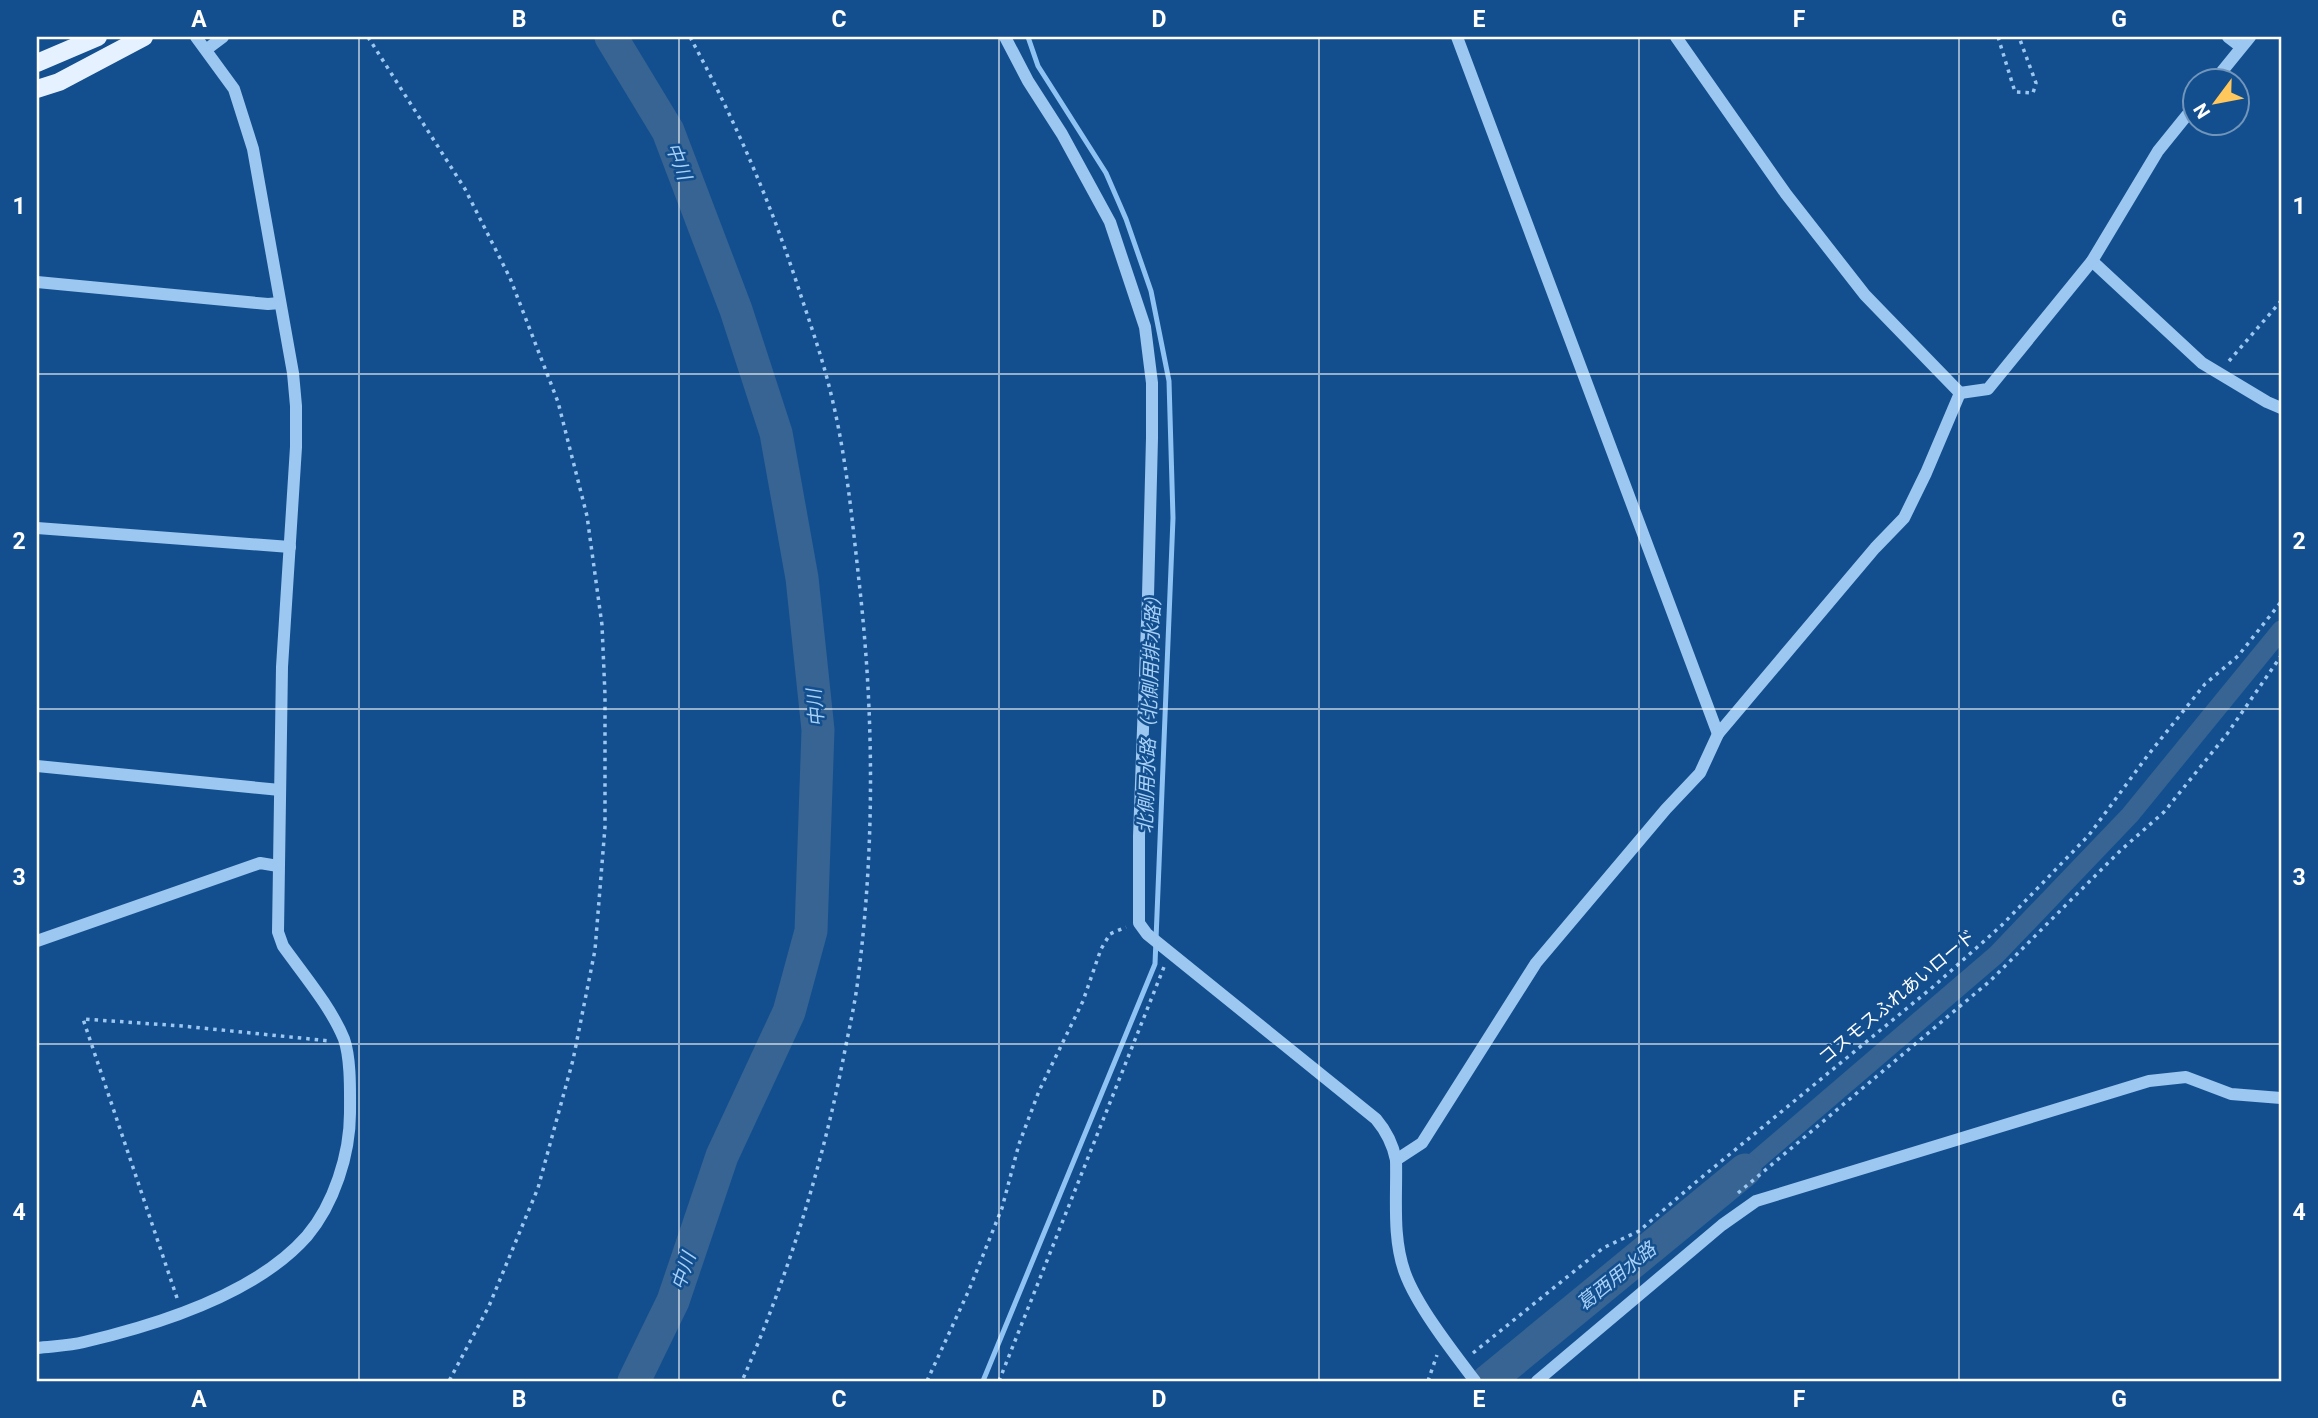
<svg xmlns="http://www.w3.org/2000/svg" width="2318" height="1418" viewBox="0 0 2318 1418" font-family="Roboto,'Noto Sans JP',sans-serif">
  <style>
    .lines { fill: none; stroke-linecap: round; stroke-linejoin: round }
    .stream { stroke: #8ec3f4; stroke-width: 5 }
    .canal { stroke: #376492; stroke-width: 19 }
    .river { stroke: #376492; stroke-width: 33 }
    .path { stroke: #9cc7f1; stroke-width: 3.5; stroke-dasharray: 3.5 5; stroke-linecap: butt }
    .minor { stroke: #9cc7f1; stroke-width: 12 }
    .major { stroke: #e6f1ff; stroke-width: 18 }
    .grid { fill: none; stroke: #fff; stroke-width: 2; stroke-opacity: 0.55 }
    .labels { text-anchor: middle; stroke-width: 5; stroke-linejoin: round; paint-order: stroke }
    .street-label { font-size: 18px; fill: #fff; stroke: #134f8e }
    .water-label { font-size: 19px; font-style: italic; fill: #a8d1f8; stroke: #134f8e }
    .neatline { fill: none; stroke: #fff; stroke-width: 2.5 }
    .grid-label { font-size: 23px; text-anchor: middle; font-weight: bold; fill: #fff }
  </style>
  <rect width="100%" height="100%" fill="#134f8e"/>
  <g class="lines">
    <!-- stream -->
    <path class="stream" d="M983 1381 1155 964 1173 518 1169 381 1151 291 1126 219 1106 173 1038 66 1028 37"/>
    <!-- canal -->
    <path class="canal" d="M1745 1170 1996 955 2130 815 2281 630"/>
    <!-- river -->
    <g class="river">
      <path d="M611 37 668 131 736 310 776 433 802 578 818 730 811 931 789 1012 722 1156 673 1301 634 1381"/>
      <path d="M1488 1381 1745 1170"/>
    </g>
    <!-- path -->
    <g class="path">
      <path d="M368 37 465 189 510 278 558 402 587 516 602 625 605 695V827L595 950 573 1060 538 1188 489 1306 449 1381"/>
      <path d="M690 37C735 120 771 203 800 293 811 326 823 360 831 394 846 455 852 518 859 581 874 713 875 846 858 979 855 1004 849 1029 844 1055 822 1167 788 1276 742 1381"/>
      <path d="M1998 37 2015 92 2033 93 2036 83 2019 37"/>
      <path d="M2229 361 2281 301"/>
      <path d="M1738 1193 1990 981 2121 850 2164 812 2227 734 2281 656"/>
      <path d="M177 1298 83 1019 182 1026 330 1041"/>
      <path d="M1473 1353 1603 1248 1639 1231 1696 1182 1934 986 2002 925 2089 835 2148 755 2205 684 2238 656 2281 602"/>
      <path d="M927 1381 969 1290 1002 1208 1019 1144 1039 1091 1083 1001 1101 949 1110 934 1126 927"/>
      <path d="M999 1381 1164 967"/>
      <path d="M1428 1381 1437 1355"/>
    </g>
    <!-- minor -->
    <g class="minor">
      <path d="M1005 37 1028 81 1062 134 1110 222 1145 327 1152 383V438L1148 596 1139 836V923L1147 934 1376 1119C1387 1132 1393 1145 1396 1160 1397 1197 1392 1238 1405 1273 1417 1306 1453 1352 1475 1381"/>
      <path d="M1457 37 1718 734"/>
      <path d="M1676 37 1786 194 1865 295 1960 393"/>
      <path d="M2228 37 2241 47"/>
      <path d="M207 49 223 37"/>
      <path d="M2215 80 2250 37"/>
      <path d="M2092 261 2202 363 2267 402 2281 408"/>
      <path d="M37 282 268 304 280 303"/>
      <path d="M1960 393 1988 389 2092 261 2158 151 2196 104"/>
      <path d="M37 528 290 547"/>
      <path d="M37 766 280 790"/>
      <path d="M37 941 260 863 278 866"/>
      <path d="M1396 1160 1422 1143 1536 963 1666 809 1700 773 1718 734 1875 548 1904 518 1926 473 1960 393"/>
      <path d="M37 1348C52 1346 69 1346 84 1342 157 1325 256 1294 307 1236 334 1204 350 1154 350 1113 350 1092 351 1059 344 1039 331 1007 303 974 283 946L278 932 282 667 296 447V406L293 373 253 149 234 89 196 37"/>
      <path d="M1537 1381 1722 1225 1756 1201 2149 1081 2186 1077 2231 1094 2281 1098"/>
    </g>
    <!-- major -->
    <g class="major">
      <path d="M37 63 98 37"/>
      <path d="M37 89 59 82 144 37"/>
    </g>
  </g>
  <!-- grid -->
  <path class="grid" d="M359 37V1381M679 37V1381M999 37V1381M1319 37V1381M1639 37V1381M1959 37V1381M37 374H2281M37 709H2281M37 1044H2281"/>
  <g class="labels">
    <!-- street labels -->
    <g class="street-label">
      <text transform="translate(1897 997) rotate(-40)" y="6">コスモスふれあいロード</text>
    </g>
    <!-- water labels -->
    <g class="water-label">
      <text transform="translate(679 161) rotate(69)" y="7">中川</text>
      <text transform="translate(815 708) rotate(-95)" y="7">中川</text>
      <text transform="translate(1149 710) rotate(-88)" y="7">北側用水路（北側用排水路）</text>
      <text transform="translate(683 1271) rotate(-71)" y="7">中川</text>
      <text transform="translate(1616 1276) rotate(-39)" y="7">葛西用水路</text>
    </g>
  </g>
  <!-- border -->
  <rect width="2318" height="1418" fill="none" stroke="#134f8e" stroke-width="77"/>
  <!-- north arrow -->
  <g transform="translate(2216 102) rotate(238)"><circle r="33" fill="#134f8e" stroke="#7195bb" stroke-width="2"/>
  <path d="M0-5L12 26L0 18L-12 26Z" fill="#ffc75c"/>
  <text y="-10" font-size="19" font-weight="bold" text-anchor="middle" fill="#ffffff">N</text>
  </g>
  <rect x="38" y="38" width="2242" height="1342" class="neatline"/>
  <g class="grid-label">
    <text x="199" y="27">A</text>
    <text x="519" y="27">B</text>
    <text x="839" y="27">C</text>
    <text x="1159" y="27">D</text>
    <text x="1479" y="27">E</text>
    <text x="1799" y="27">F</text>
    <text x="2119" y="27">G</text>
    <text x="19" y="214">1</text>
    <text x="2299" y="214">1</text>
    <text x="19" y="549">2</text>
    <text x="2299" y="549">2</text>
    <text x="19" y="885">3</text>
    <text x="2299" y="885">3</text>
    <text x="19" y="1220">4</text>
    <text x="2299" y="1220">4</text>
    <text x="199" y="1407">A</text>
    <text x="519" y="1407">B</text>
    <text x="839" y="1407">C</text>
    <text x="1159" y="1407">D</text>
    <text x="1479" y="1407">E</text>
    <text x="1799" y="1407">F</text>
    <text x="2119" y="1407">G</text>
  </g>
</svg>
